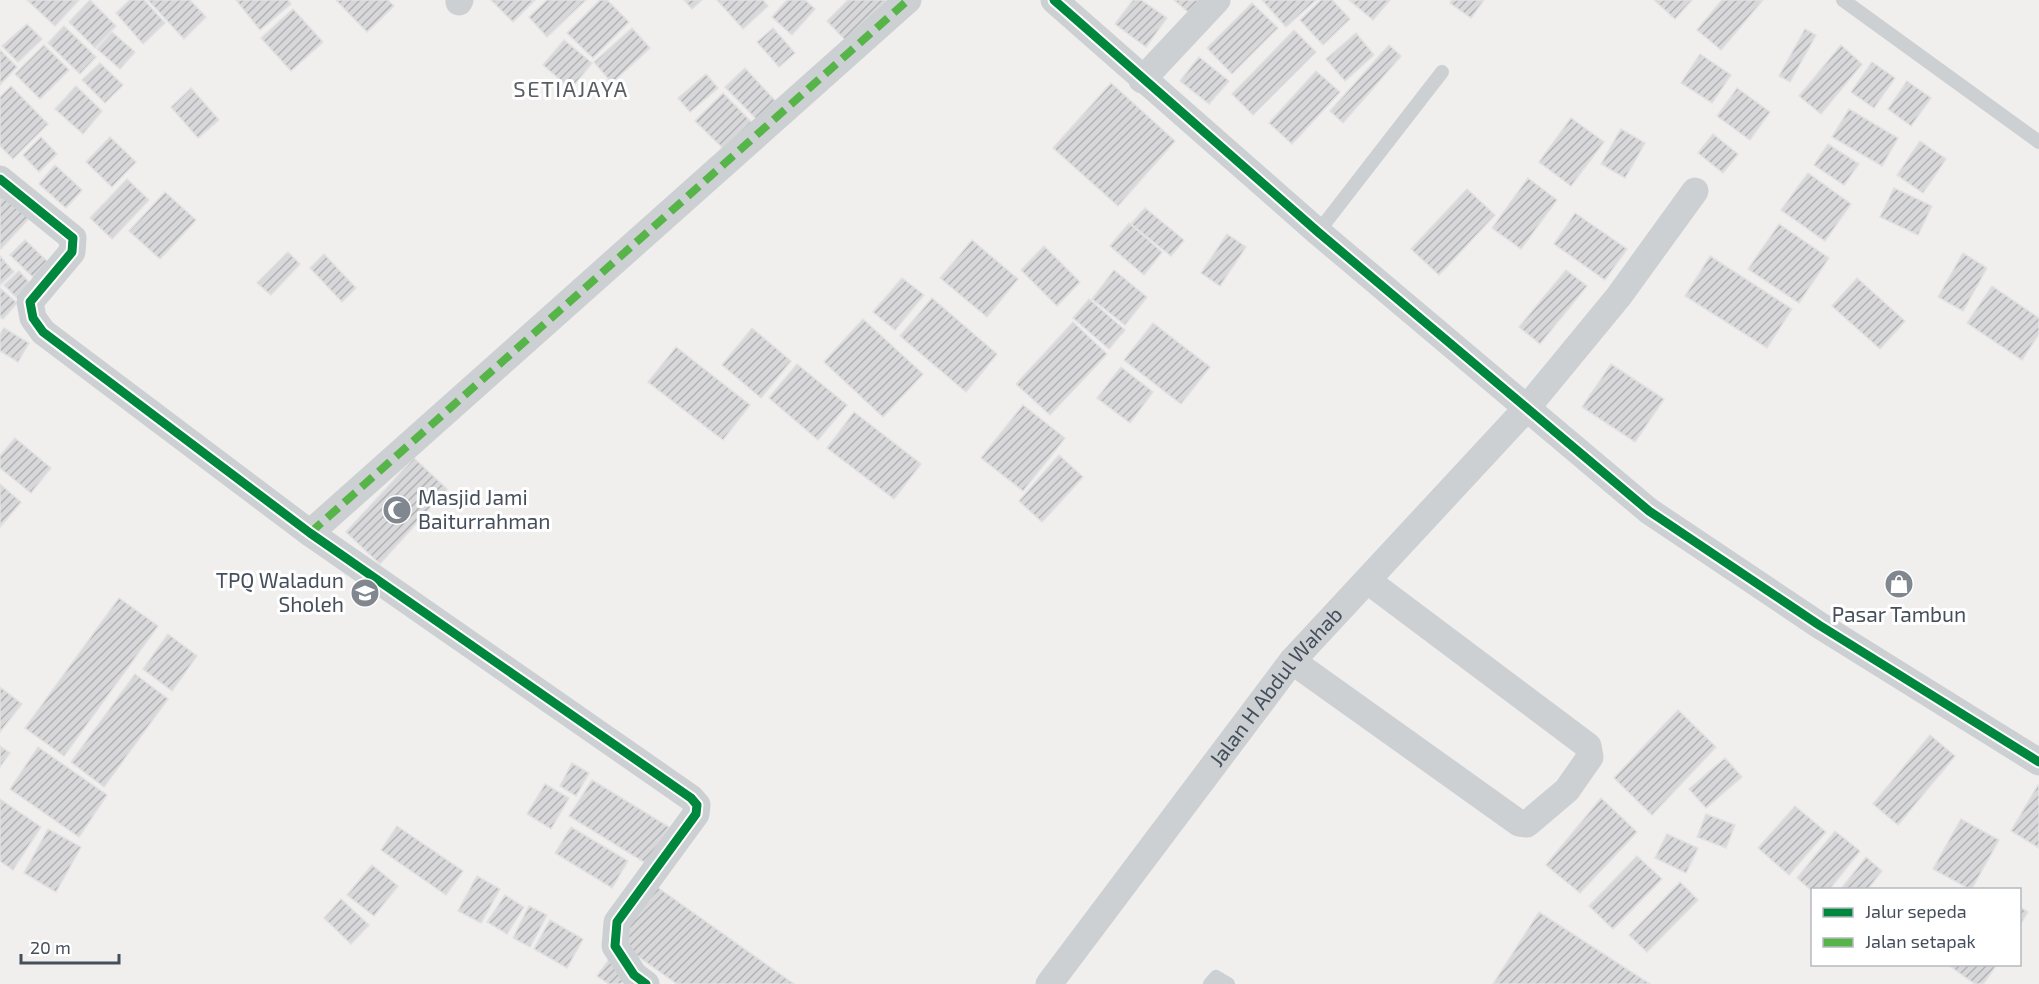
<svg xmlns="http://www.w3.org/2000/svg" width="2039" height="984" viewBox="0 0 2039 984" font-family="'Exo 2',sans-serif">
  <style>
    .building { fill: url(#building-hatch); stroke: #e1e1e1; stroke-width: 1.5 }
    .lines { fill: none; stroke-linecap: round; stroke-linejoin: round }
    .service { stroke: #ccd0d3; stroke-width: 14 }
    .minor { stroke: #ccd0d3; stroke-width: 27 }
    .quiet { stroke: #57b448; stroke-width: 8; stroke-dasharray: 15 8; stroke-linecap: butt }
    .cycleway-casing { stroke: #fff; stroke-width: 13 }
    .cycleway { stroke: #00873e; stroke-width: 9 }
    .labels { text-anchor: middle; stroke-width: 6; stroke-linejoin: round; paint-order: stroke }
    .poi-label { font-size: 21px; fill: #454f5c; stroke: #fff; text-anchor: start }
    .street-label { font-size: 21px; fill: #454f5c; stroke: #fff }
    .neighbourhood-label { font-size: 22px; letter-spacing: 1.5px; fill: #5a5d63; stroke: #fff }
  </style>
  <defs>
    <pattern id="building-hatch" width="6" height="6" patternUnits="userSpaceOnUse" patternTransform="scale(1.5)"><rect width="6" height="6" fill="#d8d8da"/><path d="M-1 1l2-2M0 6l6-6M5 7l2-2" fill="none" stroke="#b1b2b4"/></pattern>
  </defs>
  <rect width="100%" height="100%" fill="#f0efee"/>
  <!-- building -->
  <g class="building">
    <path d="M27 0H79L55 26Z"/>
    <path d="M90 0 116 26 95 48 69 22Z"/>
    <path d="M130 0H144L165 23 143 44 116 13Z"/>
    <path d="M148 0H190L206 17 184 39Z"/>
    <path d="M236 0H288L291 4 260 30Z"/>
    <path d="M336 0H388L394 6 367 32Z"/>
    <path d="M491 0H535L513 22Z"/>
    <path d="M547 0H586L547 37 529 17Z"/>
    <path d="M600 0H607L629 22 593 58 567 33Z"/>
    <path d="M684 0H702L692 9Z"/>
    <path d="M717 0H763L768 6 743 29Z"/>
    <path d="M787 0H805L815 9 792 35 772 17Z"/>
    <path d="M848 0H893L849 44 827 21Z"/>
    <path d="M1133 0H1141L1167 18 1146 47 1115 24Z"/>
    <path d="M1174 0H1208L1194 17Z"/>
    <path d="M1262 0H1316L1286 27Z"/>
    <path d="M1321 0H1332L1350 19 1323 45 1300 20Z"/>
    <path d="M1349 0H1390L1373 20Z"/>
    <path d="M1452 0H1484L1471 18 1450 3Z"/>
    <path d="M1654 0H1692L1675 19Z"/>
    <path d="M1722 0H1763L1721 50 1697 30Z"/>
    <path d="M1252 3 1278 28 1232 74 1207 48Z"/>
    <path d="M293 9 323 42 291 71 261 38Z"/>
    <path d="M27 24 42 39 18 62 2 46Z"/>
    <path d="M64 26 96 57 80 74 48 43Z"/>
    <path d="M632 28 650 48 612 83 594 62Z"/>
    <path d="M773 28 795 53 779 67 757 42Z"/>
    <path d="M1805 29 1816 35 1790 82 1779 76Z"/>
    <path d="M1294 30 1316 52 1253 115 1232 94Z"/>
    <path d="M112 32 135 52 120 69 97 49Z"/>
    <path d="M1356 33 1374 55 1345 81 1326 59Z"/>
    <path d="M564 40 592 63 571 89 543 65Z"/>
    <path d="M44 45 69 70 40 99 15 74Z"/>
    <path d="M1389 45 1401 56 1343 123 1330 111Z"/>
    <path d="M1841 45 1862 64 1821 114 1799 96Z"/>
    <path d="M0 50 17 67 0 85Z"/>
    <path d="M1700 54 1731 75 1712 103 1681 83Z"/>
    <path d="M1199 57 1229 81 1209 104 1180 81Z"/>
    <path d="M1872 62 1895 78 1874 108 1851 92Z"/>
    <path d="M100 63 123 85 105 103 82 80Z"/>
    <path d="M745 68 782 108 763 126 725 87Z"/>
    <path d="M1316 71 1340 92 1292 144 1269 123Z"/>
    <path d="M706 74 718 88 690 112 678 98Z"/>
    <path d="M1907 81 1931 98 1911 126 1888 109Z"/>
    <path d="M1111 83 1175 141 1118 206 1053 148Z"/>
    <path d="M11 86 48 124 13 159 0 146V97Z"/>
    <path d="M76 86 102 111 83 134 55 109Z"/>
    <path d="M191 88 219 120 198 138 171 107Z"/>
    <path d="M1737 88 1770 112 1750 140 1717 116Z"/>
    <path d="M723 93 758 129 731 156 695 121Z"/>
    <path d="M1849 109 1898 138 1882 166 1832 137Z"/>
    <path d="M1571 118 1604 142 1571 186 1539 162Z"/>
    <path d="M1621 129 1645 143 1625 178 1601 164Z"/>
    <path d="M1713 134 1738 154 1723 173 1698 153Z"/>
    <path d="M41 137 57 154 39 172 23 155Z"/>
    <path d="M110 137 136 162 112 187 86 162Z"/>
    <path d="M1920 141 1946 159 1923 193 1897 175Z"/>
    <path d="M1828 144 1859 164 1844 185 1814 165Z"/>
    <path d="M55 165 82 190 66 208 39 184Z"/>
    <path d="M1808 173 1851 204 1825 241 1781 210Z"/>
    <path d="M1528 178 1557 200 1521 249 1492 228Z"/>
    <path d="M127 179 149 200 112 239 90 218Z"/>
    <path d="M1894 188 1932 206 1918 235 1880 217Z"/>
    <path d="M1467 189 1495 215 1439 275 1411 249Z"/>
    <path d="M0 192 32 215 1 249H0Z"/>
    <path d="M165 192 196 220 160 259 129 231Z"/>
    <path d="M1145 208 1184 240 1171 256 1131 224Z"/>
    <path d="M1575 213 1627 249 1605 280 1554 244Z"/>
    <path d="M1129 223 1162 252 1144 275 1110 246Z"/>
    <path d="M1779 224 1829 258 1799 303 1748 269Z"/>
    <path d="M1227 234 1246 247 1220 286 1201 273Z"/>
    <path d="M25 240 49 263 35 279 10 255Z"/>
    <path d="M972 240 1018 279 987 317 940 278Z"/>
    <path d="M1044 246 1080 282 1057 306 1021 270Z"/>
    <path d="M288 252 300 264 271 295 257 283Z"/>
    <path d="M1963 253 1987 268 1963 311 1938 297Z"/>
    <path d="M324 254 356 288 342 302 310 268Z"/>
    <path d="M0 256 14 272 0 285Z"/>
    <path d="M1710 256 1792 309 1767 348 1685 296Z"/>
    <path d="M1114 270 1147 297 1125 325 1092 299Z"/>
    <path d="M1566 270 1587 286 1540 344 1519 327Z"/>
    <path d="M19 271 35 289 21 302 4 285Z"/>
    <path d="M902 278 924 295 895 330 873 312Z"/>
    <path d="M1857 278 1905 321 1880 349 1832 306Z"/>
    <path d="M1992 286 2039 318V334L2022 360 1967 323Z"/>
    <path d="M0 288 17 303 3 319 0 317Z"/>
    <path d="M932 298 997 354 966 392 900 336Z"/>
    <path d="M1089 299 1125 330 1109 349 1073 318Z"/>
    <path d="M863 319 923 374 883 417 824 362Z"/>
    <path d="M1073 322 1107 354 1050 415 1016 384Z"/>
    <path d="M1153 323 1210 367 1181 404 1124 360Z"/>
    <path d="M4 328 29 343 18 362 0 351V334Z"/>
    <path d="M752 328 791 361 761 398 722 365Z"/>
    <path d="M676 347 750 405 723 440 648 382Z"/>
    <path d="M797 364 847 405 818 440 769 398Z"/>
    <path d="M1611 364 1664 399 1635 442 1582 407Z"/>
    <path d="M1121 367 1153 392 1130 423 1097 398Z"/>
    <path d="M1023 405 1065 438 1023 491 981 458Z"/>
    <path d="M854 412 921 464 894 499 827 448Z"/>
    <path d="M15 438 51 468 31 493 0 468V456Z"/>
    <path d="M1059 455 1083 477 1042 522 1019 501Z"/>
    <path d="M414 458 447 489 380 564 346 532Z"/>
    <path d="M0 484 21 502 0 527Z"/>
    <path d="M119 598 158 626 64 756 25 728Z"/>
    <path d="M168 634 197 656 172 691 143 669Z"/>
    <path d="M135 674 168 699 104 787 71 762Z"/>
    <path d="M0 687 22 704 0 732Z"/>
    <path d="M1678 710 1716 747 1652 815 1614 778Z"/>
    <path d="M1930 735 1955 756 1898 825 1873 804Z"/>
    <path d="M0 746 10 753 0 767Z"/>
    <path d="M38 747 107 795 79 837 10 789Z"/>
    <path d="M1725 758 1742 777 1706 808 1689 789Z"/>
    <path d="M572 763 589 773 576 796 560 786Z"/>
    <path d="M592 780 669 827 647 864 569 816Z"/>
    <path d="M545 784 569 798 551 829 527 814Z"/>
    <path d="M2038 785 2039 786V848L2011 831Z"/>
    <path d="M1601 798 1637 832 1580 893 1546 865Z"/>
    <path d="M0 799 41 827 13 870 0 861Z"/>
    <path d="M1795 806 1826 832 1789 875 1758 848Z"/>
    <path d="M1706 814 1735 825 1726 848 1697 837Z"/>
    <path d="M1961 819 1999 840 1971 890 1933 869Z"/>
    <path d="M397 826 463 871 446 895 381 850Z"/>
    <path d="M571 827 628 861 612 888 555 853Z"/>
    <path d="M48 829 81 847 56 892 24 873Z"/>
    <path d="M1835 831 1860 851 1829 890 1812 891 1797 878Z"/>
    <path d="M1667 834 1698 848 1686 873 1655 858Z"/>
    <path d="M1637 856 1662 879 1613 929 1589 906Z"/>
    <path d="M1866 857 1882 871 1867 890H1840Z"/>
    <path d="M372 865 398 886 374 916 347 895Z"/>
    <path d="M477 876 500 889 481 923 458 911Z"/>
    <path d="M1680 882 1698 900 1647 952 1629 935Z"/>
    <path d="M657 887 794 984H677L618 942Z"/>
    <path d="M505 895 524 907 507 934 487 922Z"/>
    <path d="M341 899 369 925 351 944 324 918Z"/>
    <path d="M529 906 547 915 530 947 513 938Z"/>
    <path d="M2020 907 2028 912 2020 925Z"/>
    <path d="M1539 912 1650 984H1493Z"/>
    <path d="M550 920 583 939 567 968 534 949Z"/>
    <path d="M610 958 630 972 621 984H609L597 976Z"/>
    <path d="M1947 964H1994L1996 966 1983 984H1975Z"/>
  </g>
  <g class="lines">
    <!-- service -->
    <g class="service">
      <path d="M1843 0 2039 142"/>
      <path d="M1318 232 1442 72"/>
      <path d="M1210 984 1216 977 1228 984"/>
    </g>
    <!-- minor -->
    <g class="minor">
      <path d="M1054 0 1318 232 1649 511 1819 625 2039 762"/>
      <path d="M459 2 460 0"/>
      <path d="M1142 80 1217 0"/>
      <path d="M0 179 73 238 72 252 30 302 33 318 43 332 310 533 691 798 697 805 696 814 617 922 615 946 634 975 646 984"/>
      <path d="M310 533 908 0"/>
      <path d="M1292 661 1519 823 1527 824 1567 790 1590 757 1588 746 1368 581"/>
      <path id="s1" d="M1049 984 1292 661 1526 409 1619 296 1695 191"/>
    </g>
    <!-- quiet -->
    <path class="quiet" d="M310 533 908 0"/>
    <!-- cycleway casing -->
    <g class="cycleway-casing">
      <g id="cycleway">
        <path d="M1054 0 1318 232 1649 511 1819 625 2039 762"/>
        <path d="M0 179 73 238 72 252 30 302 33 318 43 332 310 533 691 798 697 805 696 814 617 922 615 946 634 975 646 984"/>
      </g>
    </g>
    <!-- cycleway -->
    <use href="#cycleway" class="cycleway"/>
  </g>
  <!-- icons -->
  <defs>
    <g id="mosque-disc" transform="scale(1.5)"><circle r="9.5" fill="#81878f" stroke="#fff"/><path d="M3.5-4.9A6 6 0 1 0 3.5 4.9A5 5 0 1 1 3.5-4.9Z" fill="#fff"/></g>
    <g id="shop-disc" transform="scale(1.5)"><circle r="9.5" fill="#81878f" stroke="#fff"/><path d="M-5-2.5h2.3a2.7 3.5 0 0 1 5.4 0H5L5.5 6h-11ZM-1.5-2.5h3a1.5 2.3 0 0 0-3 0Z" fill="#fff"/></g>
    <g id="school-disc" transform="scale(1.5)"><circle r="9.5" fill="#81878f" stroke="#fff"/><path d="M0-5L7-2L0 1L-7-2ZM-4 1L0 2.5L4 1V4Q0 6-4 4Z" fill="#fff"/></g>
  </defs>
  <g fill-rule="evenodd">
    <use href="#mosque-disc" x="397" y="510"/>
    <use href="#shop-disc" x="1899" y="584"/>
    <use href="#school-disc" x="365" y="593"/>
  </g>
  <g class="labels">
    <!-- poi labels -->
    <g class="poi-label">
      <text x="418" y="505">Masjid Jami<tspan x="418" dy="24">Baiturrahman</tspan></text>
      <text x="344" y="588" text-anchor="end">TPQ Waladun<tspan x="344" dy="24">Sholeh</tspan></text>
      <text x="1899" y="622" text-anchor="middle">Pasar Tambun</text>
    </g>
    <!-- street labels -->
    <g class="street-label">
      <text dy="7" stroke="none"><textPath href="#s1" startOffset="374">Jalan H Abdul Wahab</textPath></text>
    </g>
    <!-- neighbourhood labels -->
    <g class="neighbourhood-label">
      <text x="571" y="97">SETIAJAYA</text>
    </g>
  </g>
  <!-- legend -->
  <rect x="1811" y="888" width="210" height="78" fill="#ffffff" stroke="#b5b9be" stroke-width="1.5"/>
  <rect x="1823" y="908" width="30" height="9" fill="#00873e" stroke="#b5b9be" stroke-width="1.5"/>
  <text x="1865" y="918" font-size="18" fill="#454f5c">Jalur sepeda</text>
  <rect x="1823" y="938" width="30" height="9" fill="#57b448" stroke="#b5b9be" stroke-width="1.5"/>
  <text x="1865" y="948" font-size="18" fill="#454f5c">Jalan setapak</text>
  <!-- scale -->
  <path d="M21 954v9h98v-9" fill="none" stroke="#454f5c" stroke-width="3"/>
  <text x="30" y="954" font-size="18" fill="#454f5c" stroke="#ffffff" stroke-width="4.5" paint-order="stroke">20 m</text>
</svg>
